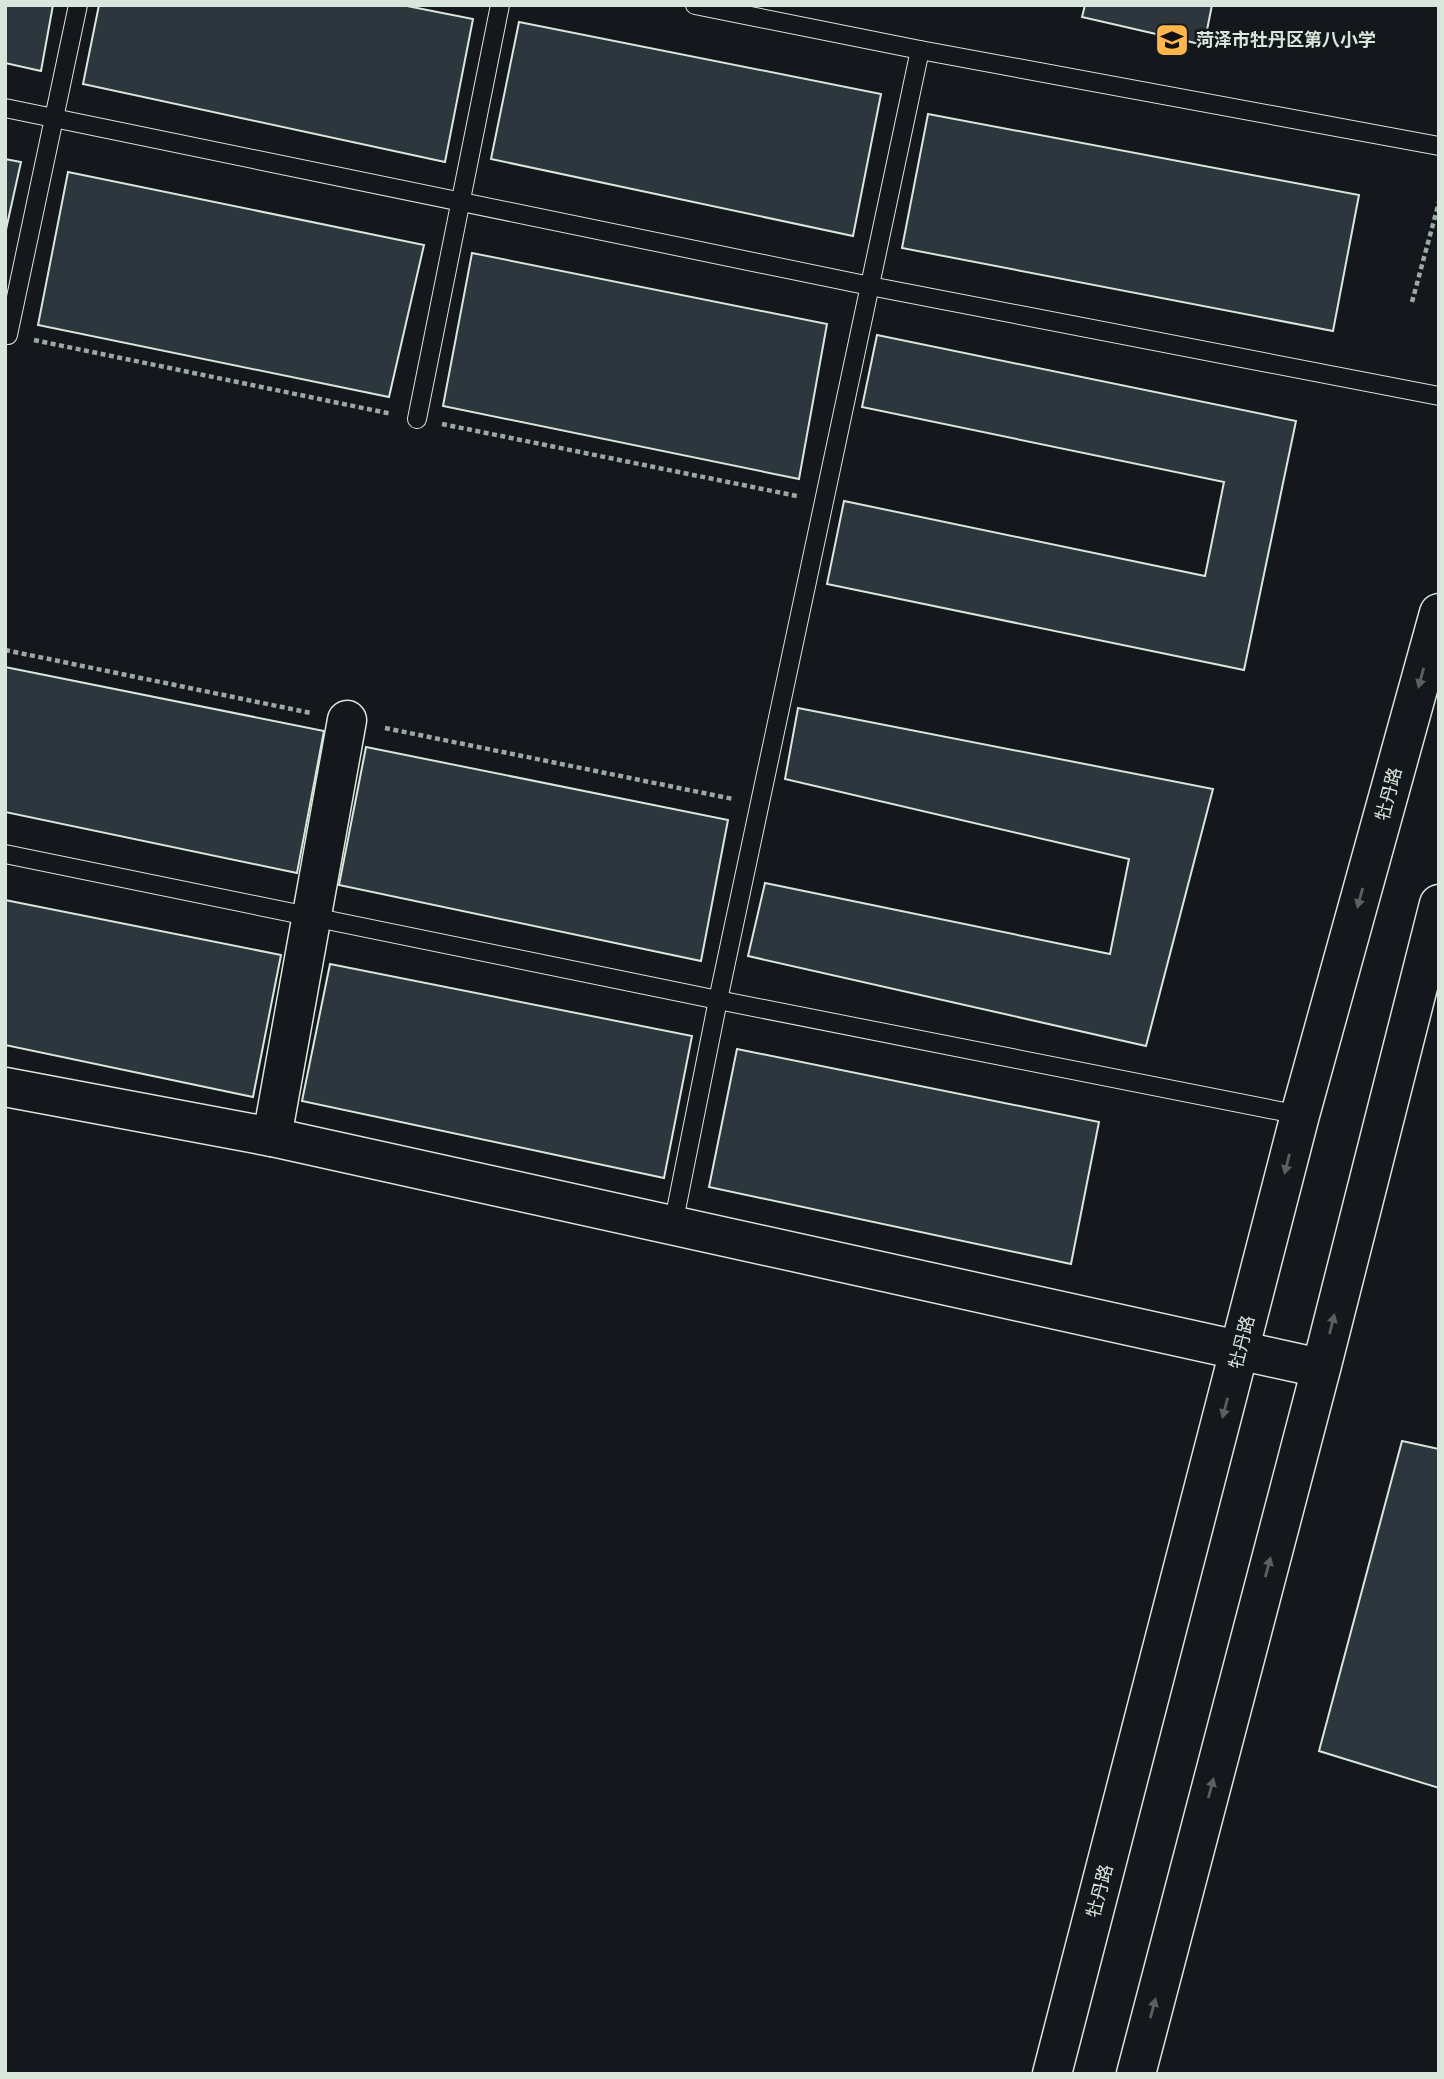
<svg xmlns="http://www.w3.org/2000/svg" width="1444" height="2079" viewBox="0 0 1444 2079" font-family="'DM Sans','Noto Sans SC',sans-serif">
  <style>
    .building { fill: #2c363c; stroke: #d8e6dc; stroke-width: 2 }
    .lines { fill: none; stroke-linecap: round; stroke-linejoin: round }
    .service-casing { stroke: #d8e6dc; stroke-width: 20 }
    .tertiary-casing { stroke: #d8e6dc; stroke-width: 41 }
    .secondary-casing { stroke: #d8e6dc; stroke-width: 41 }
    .primary-casing { stroke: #d8e6dc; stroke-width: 41 }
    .path { stroke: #9da8a2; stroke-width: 4.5; stroke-dasharray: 5 3.5; stroke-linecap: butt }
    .service { stroke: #14181c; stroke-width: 18 }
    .tertiary { stroke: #14181c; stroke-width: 38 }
    .secondary { stroke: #14181c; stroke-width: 38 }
    .primary { stroke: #14181c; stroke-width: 38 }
    .oneway { fill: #59605f }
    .labels { text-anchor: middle; stroke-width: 5; stroke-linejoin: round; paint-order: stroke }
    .poi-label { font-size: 18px; font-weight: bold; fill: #d8e6dc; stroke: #14181c; text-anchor: start }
    .street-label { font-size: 18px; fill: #d8e6dc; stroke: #14181c }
  </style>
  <rect width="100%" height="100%" fill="#14181c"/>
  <!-- building -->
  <g class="building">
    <path d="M5 5H53L41 71 5 63Z"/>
    <path d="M99 5H402L473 19 445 162 83 84Z"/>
    <path d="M1085 5H1212L1204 45 1082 17Z"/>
    <path d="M519 22 881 94 853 236 491 159Z"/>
    <path d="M928 114 1359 195 1333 331 902 248Z"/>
    <path d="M5 159 21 162 5 234Z"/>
    <path d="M68 172 424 245 389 397 38 325Z"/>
    <path d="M472 253 827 324 799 479 443 406Z"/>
    <path d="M877 335 1296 421 1244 670 827 584 844 501 1205 576 1224 482 862 407Z"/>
    <path d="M5 667 324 731 297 873 5 812Z"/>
    <path d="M798 708 1213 789 1146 1046 748 956 765 883 1110 954 1129 859 785 779Z"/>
    <path d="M366 747 728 820 701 961 339 885Z"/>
    <path d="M5 900 281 955 253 1097 5 1045Z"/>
    <path d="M330 964 692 1036 664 1178 302 1101Z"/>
    <path d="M737 1049 1099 1122 1071 1264 709 1187Z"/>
    <path d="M1402 1441 1439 1449V1788L1319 1751Z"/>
  </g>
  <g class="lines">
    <!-- service casing -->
    <g class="service-casing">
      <g id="service">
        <path d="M695 5 920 50 1439 146"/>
        <path d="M5 108 870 286 1439 396"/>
        <path d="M8 335 78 5"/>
        <path d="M417 419 500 5"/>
        <path d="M5 854 718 1000 1300 1115"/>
        <path d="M673 1225 718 1000 920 50"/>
      </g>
    </g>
    <!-- tertiary casing -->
    <g class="tertiary-casing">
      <path id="tertiary" d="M272 1137 347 720"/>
    </g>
    <!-- secondary casing -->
    <g class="secondary-casing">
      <path id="secondary" d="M5 1087 272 1137 1320 1368"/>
    </g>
    <!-- primary casing -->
    <g class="primary-casing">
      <g id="primary">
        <path d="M1052 2074 1300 1115 1439 613"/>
        <path d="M1136 2074 1322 1365 1439 904"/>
      </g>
    </g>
    <!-- path -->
    <g class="path">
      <path d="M1412 302 1439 202"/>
      <path d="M34 340 392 414"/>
      <path d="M442 424 797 496"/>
      <path d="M5 650 311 713"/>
      <path d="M385 728 733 799"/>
    </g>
    <!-- service -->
    <use href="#service" class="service"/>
    <!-- tertiary -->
    <use href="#tertiary" class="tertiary"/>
    <!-- secondary -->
    <use href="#secondary" class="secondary"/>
    <!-- primary -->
    <use href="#primary" class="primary"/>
  </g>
  <!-- one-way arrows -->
  <defs><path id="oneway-solid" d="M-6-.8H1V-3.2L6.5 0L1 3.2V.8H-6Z" transform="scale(1.75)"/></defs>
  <g class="oneway">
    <use href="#oneway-solid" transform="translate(1421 678) rotate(105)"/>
    <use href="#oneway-solid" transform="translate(1360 898) rotate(105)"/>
    <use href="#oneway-solid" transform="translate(1287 1164) rotate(104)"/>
    <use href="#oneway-solid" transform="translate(1332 1324) rotate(-76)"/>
    <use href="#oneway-solid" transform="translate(1225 1408) rotate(105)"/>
    <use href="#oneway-solid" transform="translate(1268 1567) rotate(-75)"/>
    <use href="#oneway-solid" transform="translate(1211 1788) rotate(-75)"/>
    <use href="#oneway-solid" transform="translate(1153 2008) rotate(-75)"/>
  </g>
  <!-- icons -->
  <defs>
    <g id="school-square" transform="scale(1.75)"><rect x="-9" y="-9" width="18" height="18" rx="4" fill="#ffb74d" stroke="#14181c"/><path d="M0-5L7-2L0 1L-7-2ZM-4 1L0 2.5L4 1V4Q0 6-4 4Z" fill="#111"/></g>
  </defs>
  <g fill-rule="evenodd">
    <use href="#school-square" x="1172" y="40"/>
  </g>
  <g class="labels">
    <!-- poi labels -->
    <g class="poi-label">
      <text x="1196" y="46">菏泽市牡丹区第八小学</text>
    </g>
    <!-- street labels -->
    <g class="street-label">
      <text transform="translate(1389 794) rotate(-75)" y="6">牡丹路</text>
      <text transform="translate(1242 1342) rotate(-76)" y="6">牡丹路</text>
      <text transform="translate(1100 1891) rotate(-75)" y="6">牡丹路</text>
    </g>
  </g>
  <!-- border -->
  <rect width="1444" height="2079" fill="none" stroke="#d8e6dc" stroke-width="14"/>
</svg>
